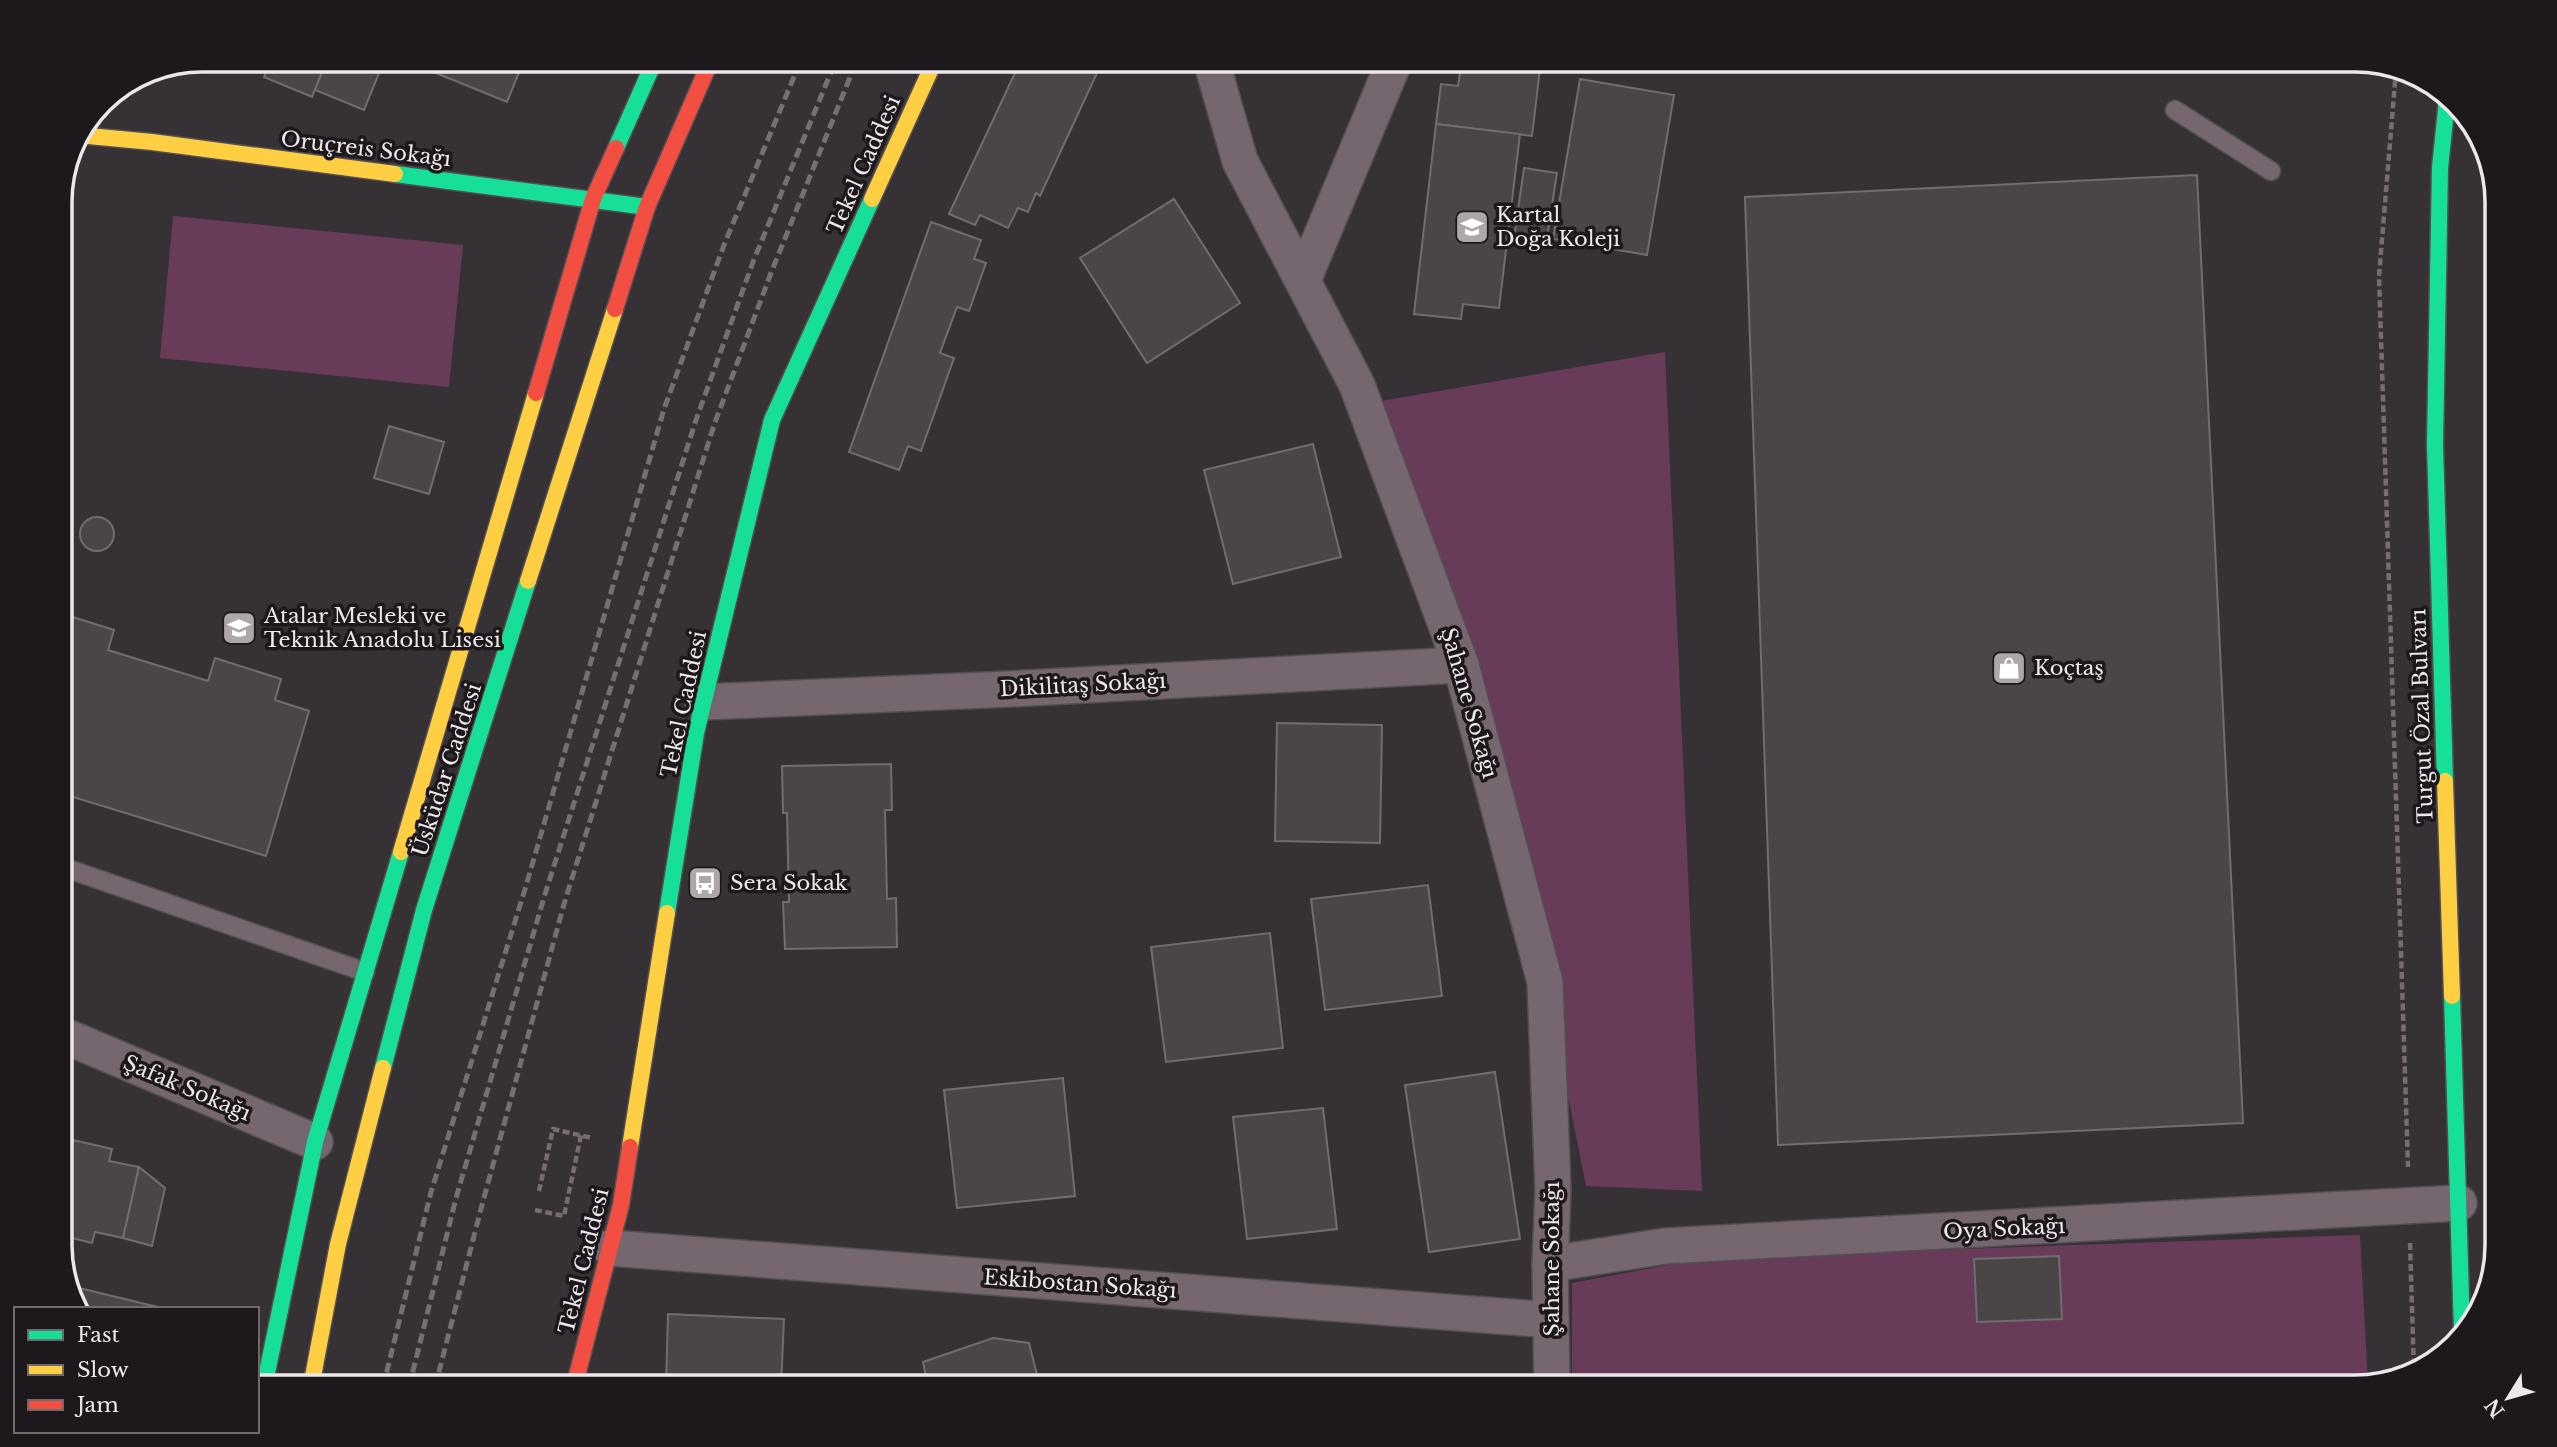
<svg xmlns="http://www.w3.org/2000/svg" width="2557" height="1447" viewBox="0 0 2557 1447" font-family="'Libre Baskerville',serif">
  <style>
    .green { fill: #683b58 }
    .building { fill: #4a4648; stroke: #716c6f; stroke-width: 2 }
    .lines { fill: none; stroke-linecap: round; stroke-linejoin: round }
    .lane-casing { stroke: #524f51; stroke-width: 21 }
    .street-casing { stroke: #524f51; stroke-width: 38 }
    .fast-casing { stroke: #524f51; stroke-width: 19 }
    .slow-casing { stroke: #524f51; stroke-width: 19 }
    .jam-casing { stroke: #524f51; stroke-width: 19 }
    .path { stroke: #776c72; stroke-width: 4.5; stroke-dasharray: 7 3.5; stroke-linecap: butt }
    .lane { stroke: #756670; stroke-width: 18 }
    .street { stroke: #756670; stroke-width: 35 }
    .fast { stroke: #16e098; stroke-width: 16 }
    .slow { stroke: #ffcf43; stroke-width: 16 }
    .jam { stroke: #f24e42; stroke-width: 16 }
    .rail { stroke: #776d74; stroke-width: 5; stroke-dasharray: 10 5; stroke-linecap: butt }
    .labels { text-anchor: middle; stroke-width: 7; stroke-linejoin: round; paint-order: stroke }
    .street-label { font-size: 21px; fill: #ede6ea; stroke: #1d181b }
    .poi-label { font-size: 21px; fill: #ede6ea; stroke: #1d181b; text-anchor: start }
    .rim { fill: none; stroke: #ede6ea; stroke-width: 3.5 }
  </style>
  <rect width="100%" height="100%" fill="#363134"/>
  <!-- green -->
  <g class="green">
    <path d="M173 216 463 245 449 387 160 358Z"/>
    <path d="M1665 352 1702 1191 1586 1186 1513 821 1364 404Z"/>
    <path d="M2360 1235 2368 1384 2355 1387H1572V1283L1705 1258Z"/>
  </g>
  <!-- building -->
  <g class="building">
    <path d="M271 60H327L312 97 264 77Z"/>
    <path d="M327 60 384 61 364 110 315 90Z"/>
    <path d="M404 60H524L507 102Z"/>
    <path d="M1021 60H1094L1089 69 1097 73 1040 196 1036 193 1028 212 1018 208 1008 228 980 215 975 225 949 214Z"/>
    <path d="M1462 60H1541L1532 136 1436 124 1441 84 1458 86Z"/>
    <path d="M1590 60H1618V63Z"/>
    <path d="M1580 79 1674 95 1647 255 1553 239Z"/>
    <path d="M1436 124 1520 134 1499 308 1463 304 1461 319 1414 314Z"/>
    <path d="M1524 168 1557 173 1546 244 1514 238Z"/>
    <path d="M2197 175 2243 1123 1778 1145 1745 197Z"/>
    <path d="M1174 199 1240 303 1147 363 1080 258Z"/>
    <path d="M931 222 981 240 974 259 986 263 969 311 957 307 940 353 954 358 921 451 908 446 899 470 849 452Z"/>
    <path d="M389 426 444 442 429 494 374 478Z"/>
    <path d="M1313 444 1341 557 1233 584 1204 470Z"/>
    <circle cx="97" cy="534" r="17"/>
    <path d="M60 613 114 630 108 650 208 681 215 658 281 679 275 700 309 711 266 856 60 793Z"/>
    <path d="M1277 723 1382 725 1380 843 1275 841Z"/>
    <path d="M891 764 892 810H885L887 899 896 898 897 947 785 949 783 902H789L787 813H783L782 766Z"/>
    <path d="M1428 885 1442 996 1325 1010 1311 899Z"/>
    <path d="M1270 933 1283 1048 1166 1062 1151 947Z"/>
    <path d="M1495 1072 1520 1239 1429 1252 1405 1085Z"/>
    <path d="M1063 1078 1075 1196 957 1208 944 1090Z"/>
    <path d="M1323 1108 1337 1229 1247 1239 1233 1117Z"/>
    <path d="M60 1137 112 1149 109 1161 139 1167 123 1238 95 1232 92 1243 60 1235Z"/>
    <path d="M139 1167 165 1188 152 1246 123 1238Z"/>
    <path d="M2059 1256 2062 1319 1977 1322 1974 1259Z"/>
    <path d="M71 1286 166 1309H78Z"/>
    <path d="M668 1314 784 1319 781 1387H666Z"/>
    <path d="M993 1338 1029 1343 1040 1387H928L923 1362Z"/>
    <path d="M1087 1379 1094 1387H1053Z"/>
  </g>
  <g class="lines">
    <!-- lane casing -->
    <g class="lane-casing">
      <g id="lane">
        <path d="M2175 110 2271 171"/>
        <path d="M60 866 365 972"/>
      </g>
    </g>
    <!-- street casing -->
    <g class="street-casing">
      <g id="street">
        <path d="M1211 60 1240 161 1357 385 1461 665 1545 982 1553 1190 1550 1264 1552 1387"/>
        <path d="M1303 280 1395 60"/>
        <path d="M703 702 1009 689 1461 665"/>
        <path d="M60 1034 315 1142"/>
        <path d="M610 1248 1551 1320"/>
        <path d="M1550 1264 1665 1246 2459 1203"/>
      </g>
    </g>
    <!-- fast casing -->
    <g class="fast-casing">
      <g id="fast">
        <path d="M616 148 655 60"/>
        <path d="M395 174 647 207"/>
        <path d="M2445 781 2435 444 2440 168 2447 100"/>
        <path d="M667 913 696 733 772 420 872 199"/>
        <path d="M2452 996 2462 1332"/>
        <path d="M383 1068 424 910 528 581"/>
        <path d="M264 1387 315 1142 401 852"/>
      </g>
    </g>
    <!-- slow casing -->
    <g class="slow-casing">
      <g id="slow">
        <path d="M78 135 152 142 395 174"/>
        <path d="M872 199 935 60"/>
        <path d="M528 581 615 309"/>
        <path d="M2445 781 2452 996"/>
        <path d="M401 852 536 393"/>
        <path d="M630 1147 667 913"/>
        <path d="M311 1387 338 1244 383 1068"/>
      </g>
    </g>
    <!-- jam casing -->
    <g class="jam-casing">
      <g id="jam">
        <path d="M615 309 647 207 711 60"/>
        <path d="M536 393 593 199 616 148"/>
        <path d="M574 1387 621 1205 630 1147"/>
      </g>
    </g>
    <!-- path -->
    <g class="path">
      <path d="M2396 70 2379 276 2408 1167"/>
      <path d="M539 1191 553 1129 592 1138"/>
      <path d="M535 1210 564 1216 581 1135"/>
      <path d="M2410 1243 2414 1372"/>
    </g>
    <!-- lane -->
    <use href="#lane" class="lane"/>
    <!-- street -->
    <use href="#street" class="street"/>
    <!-- fast -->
    <use href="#fast" class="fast"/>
    <!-- slow -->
    <use href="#slow" class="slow"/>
    <!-- jam -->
    <use href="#jam" class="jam"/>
    <!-- rail -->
    <g class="rail">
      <path d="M383 1387 431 1192 526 886 664 409 724 245 801 60"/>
      <path d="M409 1387 456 1198 545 894 696 420 753 262 836 60"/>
      <path d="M435 1387 482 1205 564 904 714 425 771 273 857 60"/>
    </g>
  </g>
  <!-- icons -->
  <defs>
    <g id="school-square" transform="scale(1.75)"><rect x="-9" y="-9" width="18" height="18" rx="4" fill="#ada7aa" stroke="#1d181b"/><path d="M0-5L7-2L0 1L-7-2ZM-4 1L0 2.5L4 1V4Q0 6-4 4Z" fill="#fff"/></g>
    <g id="shop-square" transform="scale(1.75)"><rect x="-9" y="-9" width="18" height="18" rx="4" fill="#ada7aa" stroke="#1d181b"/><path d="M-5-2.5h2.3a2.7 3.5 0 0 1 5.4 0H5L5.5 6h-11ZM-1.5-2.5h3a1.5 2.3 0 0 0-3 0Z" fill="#fff"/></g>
    <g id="bus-square" transform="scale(1.75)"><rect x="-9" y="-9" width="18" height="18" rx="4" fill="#ada7aa" stroke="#1d181b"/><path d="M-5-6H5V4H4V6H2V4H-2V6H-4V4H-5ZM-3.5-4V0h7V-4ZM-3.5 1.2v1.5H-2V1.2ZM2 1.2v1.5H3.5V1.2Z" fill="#fff"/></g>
  </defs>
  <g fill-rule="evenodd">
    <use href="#school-square" x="1472" y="227"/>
    <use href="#school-square" x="239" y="628"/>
    <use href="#shop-square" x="2009" y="668"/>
    <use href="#bus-square" x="705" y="883"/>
  </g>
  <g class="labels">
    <!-- street labels -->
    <g class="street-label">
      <text transform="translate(366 149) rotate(7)" y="7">Oruçreis Sokağı</text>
      <text transform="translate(864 165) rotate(-66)" y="7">Tekel Caddesi</text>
      <text transform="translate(1083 685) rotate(-3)" y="7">Dikilitaş Sokağı</text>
      <text transform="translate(1469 703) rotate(74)" y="7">Şahane Sokağı</text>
      <text transform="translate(684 704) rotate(-78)" y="7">Tekel Caddesi</text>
      <text transform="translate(2422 716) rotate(-92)" y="7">Turgut Özal Bulvarı</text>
      <text transform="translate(447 770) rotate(-72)" y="7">Üsküdar Caddesi</text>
      <text transform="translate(187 1088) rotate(23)" y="7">Şafak Sokağı</text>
      <text transform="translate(2004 1229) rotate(-3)" y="7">Oya Sokağı</text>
      <text transform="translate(1552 1259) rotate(-90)" y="7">Şahane Sokağı</text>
      <text transform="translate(584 1261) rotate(-76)" y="7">Tekel Caddesi</text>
      <text transform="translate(1080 1284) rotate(4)" y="7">Eskibostan Sokağı</text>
    </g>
    <!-- poi labels -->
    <g class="poi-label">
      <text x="1496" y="222">Kartal<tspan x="1496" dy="24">Doğa Koleji</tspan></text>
      <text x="264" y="623">Atalar Mesleki ve<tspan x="264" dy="24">Teknik Anadolu Lisesi</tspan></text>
      <text x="2034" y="675">Koçtaş</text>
      <text x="730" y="890">Sera Sokak</text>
    </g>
  </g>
  <!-- crop -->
  <path d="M0 0H2557V1447H0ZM202 72H2355A130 130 0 0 1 2485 202V1245A130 130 0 0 1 2355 1375H202A130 130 0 0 1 72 1245V202A130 130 0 0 1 202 72Z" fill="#1d181b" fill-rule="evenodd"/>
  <path class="rim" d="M202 72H2355A130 130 0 0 1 2485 202V1245A130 130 0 0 1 2355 1375H202A130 130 0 0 1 72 1245V202A130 130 0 0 1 202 72Z"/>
  <!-- legend -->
  <rect x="14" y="1307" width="245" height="126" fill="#1d181b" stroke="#706a6e" stroke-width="2"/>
  <rect x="28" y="1330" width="35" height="10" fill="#16e098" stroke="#706a6e" stroke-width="2"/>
  <text x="77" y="1342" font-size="21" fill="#ede6ea">Fast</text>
  <rect x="28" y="1365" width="35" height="10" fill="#ffcf43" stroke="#706a6e" stroke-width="2"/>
  <text x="77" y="1377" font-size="21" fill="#ede6ea">Slow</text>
  <rect x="28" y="1400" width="35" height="10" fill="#f24e42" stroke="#706a6e" stroke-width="2"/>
  <text x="77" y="1412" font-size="21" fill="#ede6ea">Jam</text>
  <!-- north arrow -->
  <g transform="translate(2508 1398) rotate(233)" stroke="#1d181b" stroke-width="5" paint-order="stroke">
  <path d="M0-5L12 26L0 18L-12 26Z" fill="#ede6ea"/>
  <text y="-10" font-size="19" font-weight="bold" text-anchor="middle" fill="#ede6ea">N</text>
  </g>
</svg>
